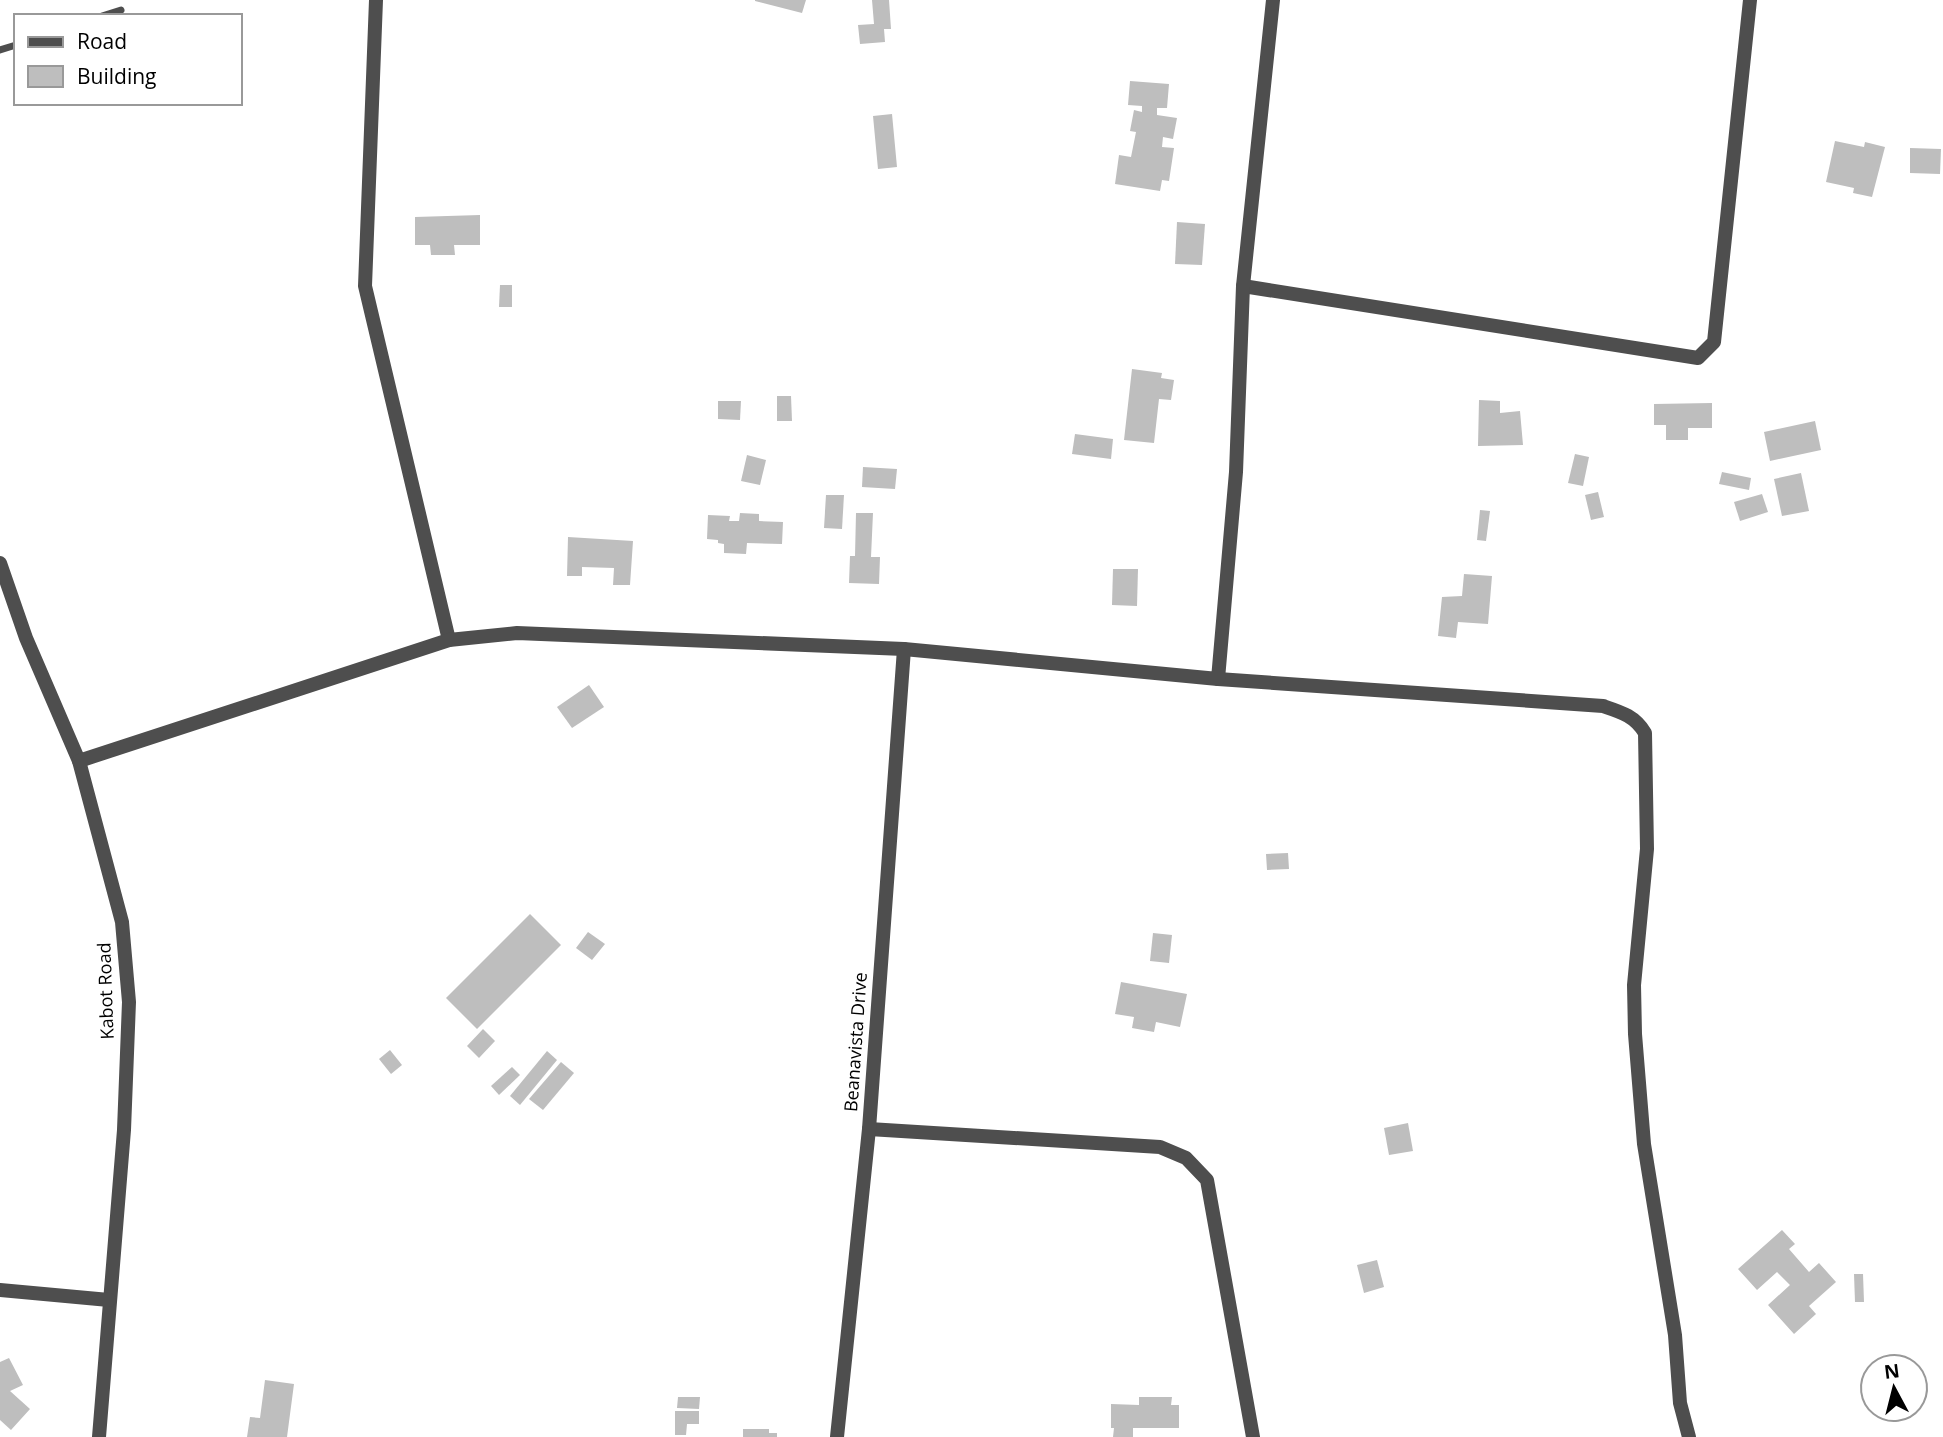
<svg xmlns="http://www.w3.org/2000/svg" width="1943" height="1437" viewBox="0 0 1943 1437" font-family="'Open Sans',sans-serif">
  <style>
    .building { fill: #bebebe }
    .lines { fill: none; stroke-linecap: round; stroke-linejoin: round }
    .lane { stroke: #4e4e4e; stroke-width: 7 }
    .street { stroke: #4e4e4e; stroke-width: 14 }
    .labels { text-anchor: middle; stroke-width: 5; stroke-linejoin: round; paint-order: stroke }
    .street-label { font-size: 18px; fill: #000; stroke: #fff }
  </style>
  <rect width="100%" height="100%" fill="#fff"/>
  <!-- building -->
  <g class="building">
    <path d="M806 0 802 13 755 1V0Z"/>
    <path d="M872 0H889L891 29H884L885 42 860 44 858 25 874 24Z"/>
    <path d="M1130 81 1169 84 1167 108H1157V115L1177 118 1173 139 1163 137 1162 147 1174 148 1169 181 1162 180 1160 191 1115 184 1119 155 1131 157 1136 132 1130 131 1134 110 1142 112V106L1128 105Z"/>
    <path d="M892 114 897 167 878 169 873 116Z"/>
    <path d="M1835 141 1864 147 1865 142 1885 147 1872 197 1853 193 1854 188 1826 182Z"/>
    <path d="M1910 148 1941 149 1940 174 1910 173Z"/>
    <path d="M480 215V245H454L455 255H431L430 245H415V217Z"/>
    <path d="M1177 222 1205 224 1202 265 1175 264Z"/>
    <path d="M500 285H512V307H499Z"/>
    <path d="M1132 369 1162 373 1161 378 1174 380 1171 400 1159 399 1154 443 1124 440Z"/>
    <path d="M777 396H791L792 421H777Z"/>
    <path d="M1479 400 1500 401V413L1520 411 1523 445 1478 446Z"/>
    <path d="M718 401H741L740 420 718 419Z"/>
    <path d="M1712 403V428H1688V440H1666V425H1654V404Z"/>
    <path d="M1815 421 1821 450 1770 461 1764 432Z"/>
    <path d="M1075 434 1113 439 1111 459 1072 454Z"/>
    <path d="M1575 454 1589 457 1583 486 1568 483Z"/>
    <path d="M747 455 766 460 760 485 741 481Z"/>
    <path d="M863 467 897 469 895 489 862 487Z"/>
    <path d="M1722 472 1751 478 1749 490 1719 484Z"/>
    <path d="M1801 473 1809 511 1782 516 1774 479Z"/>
    <path d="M1598 492 1604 517 1591 520 1585 495Z"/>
    <path d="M1762 494 1768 512 1740 521 1734 502Z"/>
    <path d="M826 495H844L842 529 824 528Z"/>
    <path d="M1480 510 1490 511 1486 541 1477 540Z"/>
    <path d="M740 513 759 514V521L783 522 782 544 747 543 746 554 724 553V544L718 543V540L707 539 708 515 730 516 729 521H739Z"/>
    <path d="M856 513H873L871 557H880L879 584 849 583 850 556H855Z"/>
    <path d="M568 537 633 541 630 585H613L614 568 582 567V576H567Z"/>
    <path d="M1113 569H1138L1137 606 1112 605Z"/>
    <path d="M1464 574 1492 576 1488 624 1458 622 1456 638 1438 636 1442 597 1462 596Z"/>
    <path d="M589 685 604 707 572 728 557 707Z"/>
    <path d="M1288 853 1289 869 1267 870 1266 854Z"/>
    <path d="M530 914 561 945 477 1029 446 998Z"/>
    <path d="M588 932 605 944 592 960 576 948Z"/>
    <path d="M1153 933 1172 935 1169 963 1150 961Z"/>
    <path d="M1121 982 1187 994 1180 1027 1156 1022 1154 1032 1132 1028 1134 1017 1115 1014Z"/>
    <path d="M483 1029 495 1041 479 1058 467 1046Z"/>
    <path d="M390 1050 402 1065 391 1074 379 1059Z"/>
    <path d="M547 1051 557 1060 520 1105 510 1096Z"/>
    <path d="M561 1062 574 1073 543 1110 529 1099Z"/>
    <path d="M512 1067 520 1075 499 1095 491 1086Z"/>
    <path d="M1408 1123 1413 1151 1389 1155 1384 1128Z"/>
    <path d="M1782 1230 1795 1244 1789 1249 1809 1272 1819 1263 1836 1282 1809 1306 1816 1314 1794 1334 1768 1305 1790 1285 1777 1272 1757 1290 1738 1269Z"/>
    <path d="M1377 1260 1384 1287 1364 1293 1357 1265Z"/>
    <path d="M1854 1274H1863L1864 1302H1855Z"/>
    <path d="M9 1358 23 1385 10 1391 30 1409 11 1430 0 1420V1362Z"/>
    <path d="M265 1380 294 1384 287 1437H247L250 1417 260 1418Z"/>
    <path d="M678 1397H700L699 1409 677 1408Z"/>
    <path d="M1139 1397H1172L1171 1405H1179V1428H1133V1437H1113L1114 1428H1111V1404L1139 1405Z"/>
    <path d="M675 1411H699V1424H687L686 1435H675Z"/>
    <path d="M743 1429H769V1433H777V1437H743Z"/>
  </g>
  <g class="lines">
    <!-- lane -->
    <g class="lane">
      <path d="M102 16 121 10"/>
      <path d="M0 50 16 45"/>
    </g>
    <!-- street -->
    <g class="street">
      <path d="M376 0 365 286 449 640"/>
      <path d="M1243 286 1698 358 1714 342 1750 0"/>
      <path d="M0 563 26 638 79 761 122 922 129 1002 124 1130 99 1437"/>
      <path d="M1218 679 1603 706C1621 712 1635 716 1645 733L1647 849 1634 985 1635 1034 1644 1144 1675 1335 1680 1403 1689 1437"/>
      <path d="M79 761 449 640 517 633 904 649 1218 679 1236 472 1243 286 1273 0"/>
      <path d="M869 1129 1160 1147 1186 1158 1207 1180 1253 1437"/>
      <path d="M0 1290 109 1300"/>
      <path d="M837 1437 869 1129 904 649"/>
    </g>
  </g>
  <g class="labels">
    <!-- street labels -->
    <g class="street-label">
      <text transform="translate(106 991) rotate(-92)" y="6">Kabot Road</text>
      <text transform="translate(856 1042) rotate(-86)" y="6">Beanavista Drive</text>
    </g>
  </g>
  <!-- legend -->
  <rect x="14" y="14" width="228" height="91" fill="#ffffff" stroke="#999999" stroke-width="2"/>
  <rect x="28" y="37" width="35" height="10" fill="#4e4e4e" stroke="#999999" stroke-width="2"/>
  <text x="77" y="49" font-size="21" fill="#000000">Road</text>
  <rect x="28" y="66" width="35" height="21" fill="#bebebe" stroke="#999999" stroke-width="2"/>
  <text x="77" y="84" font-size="21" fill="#000000">Building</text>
  <!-- north arrow -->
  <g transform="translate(1894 1388) rotate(353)"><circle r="33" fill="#ffffff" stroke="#999999" stroke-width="2"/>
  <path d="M0-5L12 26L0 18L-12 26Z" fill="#000000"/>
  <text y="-10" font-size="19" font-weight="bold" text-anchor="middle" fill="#000000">N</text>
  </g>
</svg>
